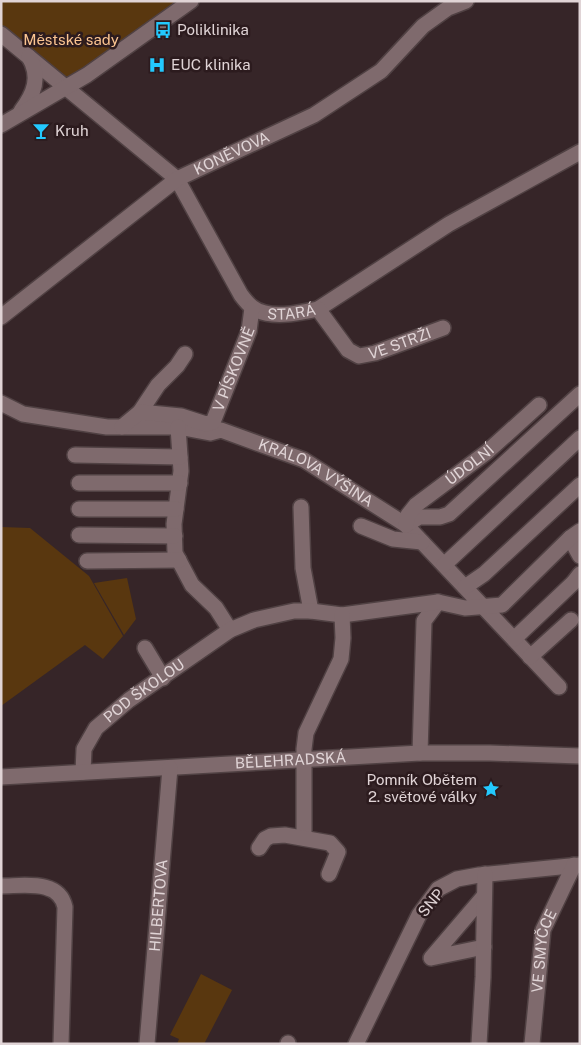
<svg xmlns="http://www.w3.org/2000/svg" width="581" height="1045" viewBox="0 0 581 1045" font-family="'Public Sans',sans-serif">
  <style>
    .green { fill: #59370f }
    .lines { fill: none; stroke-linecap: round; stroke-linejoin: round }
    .minor-casing { stroke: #504143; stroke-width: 18 }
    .minor { stroke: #7f6a6d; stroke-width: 15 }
    .labels { text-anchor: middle; stroke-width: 5; stroke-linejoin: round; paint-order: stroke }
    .poi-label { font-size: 15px; fill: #e0d4d6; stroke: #2c1b1e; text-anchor: start }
    .park-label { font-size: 15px; fill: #fcc591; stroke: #2c1b1e }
    .street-label { font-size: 15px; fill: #e0d4d6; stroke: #2c1b1e }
  </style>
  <rect width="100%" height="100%" fill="#362528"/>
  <!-- green -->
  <g class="green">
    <path d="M1 1H191L66 87 1 34Z"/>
    <path d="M1 527 30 528 89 576 123 636 103 659 85 645 1 706Z"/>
    <path d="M127 578 136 619 124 635 94 583Z"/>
    <path d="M201 974 232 990 204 1044H177L179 1039 170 1035Z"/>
  </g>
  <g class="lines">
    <!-- minor casing -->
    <g class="minor-casing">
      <g id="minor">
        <path id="s1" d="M1 34 177 179 241 295C244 299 248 304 252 307 268 320 300 313 318 309L449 224 580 152"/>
        <path d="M21 111C34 94 41 77 29 57"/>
        <path d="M1 125 87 75 191 1"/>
        <path id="s2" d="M318 309 348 350 359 356 375 353 443 328"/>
        <path id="s3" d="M1 317 177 179 314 115 381 71 423 26 448 8 466 1"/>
        <path id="s4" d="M1 403 23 414 107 427H178L210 433 221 430 304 460 406 525 559 687"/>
        <path d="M140 412 158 385 177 366 185 354"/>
        <path id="s5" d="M122 427 140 412 181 416 206 424 213 422 249 331 252 308"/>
        <path d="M178 427 181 471 174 524 175 553 192 585 216 608 230 630"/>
        <path d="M75 455 180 457"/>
        <path d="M79 483H180"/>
        <path d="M301 507 303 568 311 611"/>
        <path d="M79 509H176"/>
        <path d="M406 525 419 517H440L449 514 580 394"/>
        <path id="s6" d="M406 525 408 515 416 505 487 452 539 405"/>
        <path d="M361 526 393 539 422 542"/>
        <path d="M79 535 175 536"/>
        <path d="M570 538 580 556"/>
        <path d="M87 561 179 560"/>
        <path d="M444 565 580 438"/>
        <path d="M465 587 484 574 580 485"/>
        <path d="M514 639 573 583 580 574"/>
        <path d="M145 648 163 678"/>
        <path d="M530 657 571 620"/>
        <path d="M420 753 424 621 438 602"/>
        <path id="s7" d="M83 772 84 749 96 728 129 700 230 630 254 620 294 611H311L342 615 438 602 465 608 502 605 570 538 580 531"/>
        <path id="s8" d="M1 777 420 753H490L580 756"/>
        <path d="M304 838V749L306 733 341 659 343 638 342 615"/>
        <path d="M259 848 265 839 271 836 285 835 330 843 338 852 329 874"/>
        <path d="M1 886C24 886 59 879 65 907L61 1044"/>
        <path d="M484 947 431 958 484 896"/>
        <path id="s9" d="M147 1044 170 768"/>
        <path d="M288 1044V1043"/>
        <path d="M356 1044 419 915 438 889 457 879 479 875 580 865"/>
        <path d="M479 1044 483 977 485 874"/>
        <path id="s10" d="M532 1044 543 930 574 865"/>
      </g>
    </g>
    <!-- minor -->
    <use href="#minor" class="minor"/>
  </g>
  <!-- icons -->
  <defs>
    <g id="bus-bare" transform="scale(1.35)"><path d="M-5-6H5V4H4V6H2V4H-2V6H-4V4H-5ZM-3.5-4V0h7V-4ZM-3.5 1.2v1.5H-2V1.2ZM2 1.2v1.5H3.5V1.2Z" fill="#23c9fe" stroke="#2c1b1e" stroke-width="2.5" paint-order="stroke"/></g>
    <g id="hospital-bare" transform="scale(1.35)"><path d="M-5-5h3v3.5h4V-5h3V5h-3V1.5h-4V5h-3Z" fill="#23c9fe" stroke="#2c1b1e" stroke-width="2.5" paint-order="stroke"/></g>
    <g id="bar-bare" transform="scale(1.35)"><path d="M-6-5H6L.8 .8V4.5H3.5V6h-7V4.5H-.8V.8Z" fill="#23c9fe" stroke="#2c1b1e" stroke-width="2.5" paint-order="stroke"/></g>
    <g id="sight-bare" transform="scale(1.35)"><path d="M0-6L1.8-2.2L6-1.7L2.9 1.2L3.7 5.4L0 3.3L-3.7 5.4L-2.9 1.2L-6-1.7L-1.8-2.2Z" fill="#23c9fe" stroke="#2c1b1e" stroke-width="2.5" paint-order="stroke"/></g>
  </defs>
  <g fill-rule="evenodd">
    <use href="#bus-bare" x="163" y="30"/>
    <use href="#hospital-bare" x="157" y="65"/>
    <use href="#bar-bare" x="41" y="131"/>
    <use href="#sight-bare" x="491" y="789"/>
  </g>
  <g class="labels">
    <!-- poi labels -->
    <g class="poi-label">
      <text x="177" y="35">Poliklinika</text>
      <text x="171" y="70">EUC klinika</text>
      <text x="55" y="136">Kruh</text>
      <text x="477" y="785" text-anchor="end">Pomník Obětem<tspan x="477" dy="17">2. světové války</tspan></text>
    </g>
    <!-- park labels -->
    <g class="park-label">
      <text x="71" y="45">Městské sady</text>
    </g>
    <!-- street labels -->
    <g class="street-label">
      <text dy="5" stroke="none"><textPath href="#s3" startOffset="284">KONĚVOVA</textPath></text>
      <text dy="5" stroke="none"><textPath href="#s1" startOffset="418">STARÁ</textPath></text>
      <text dy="5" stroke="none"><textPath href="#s2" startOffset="106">VE STRŽI</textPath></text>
      <text dy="5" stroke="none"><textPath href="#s5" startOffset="155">V PÍSKOVNĚ</textPath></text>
      <text dy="5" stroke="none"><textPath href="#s6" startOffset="90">ÚDOLNÍ</textPath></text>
      <text dy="5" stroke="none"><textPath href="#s4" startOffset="329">KRÁLOVA VÝŠINA</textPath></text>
      <text dy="5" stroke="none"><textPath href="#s7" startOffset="108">POD ŠKOLOU</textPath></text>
      <text dy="5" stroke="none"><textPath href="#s8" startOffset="290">BĚLEHRADSKÁ</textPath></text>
      <text transform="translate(431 903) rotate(-50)" y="5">SNP</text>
      <text dy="5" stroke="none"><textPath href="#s9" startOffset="139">HILBERTOVA</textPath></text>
      <text dy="5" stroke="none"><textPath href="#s10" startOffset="94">VE SMYČCE</textPath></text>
    </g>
  </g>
  <!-- border -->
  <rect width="581" height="1045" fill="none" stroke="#e0d4d6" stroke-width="5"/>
</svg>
